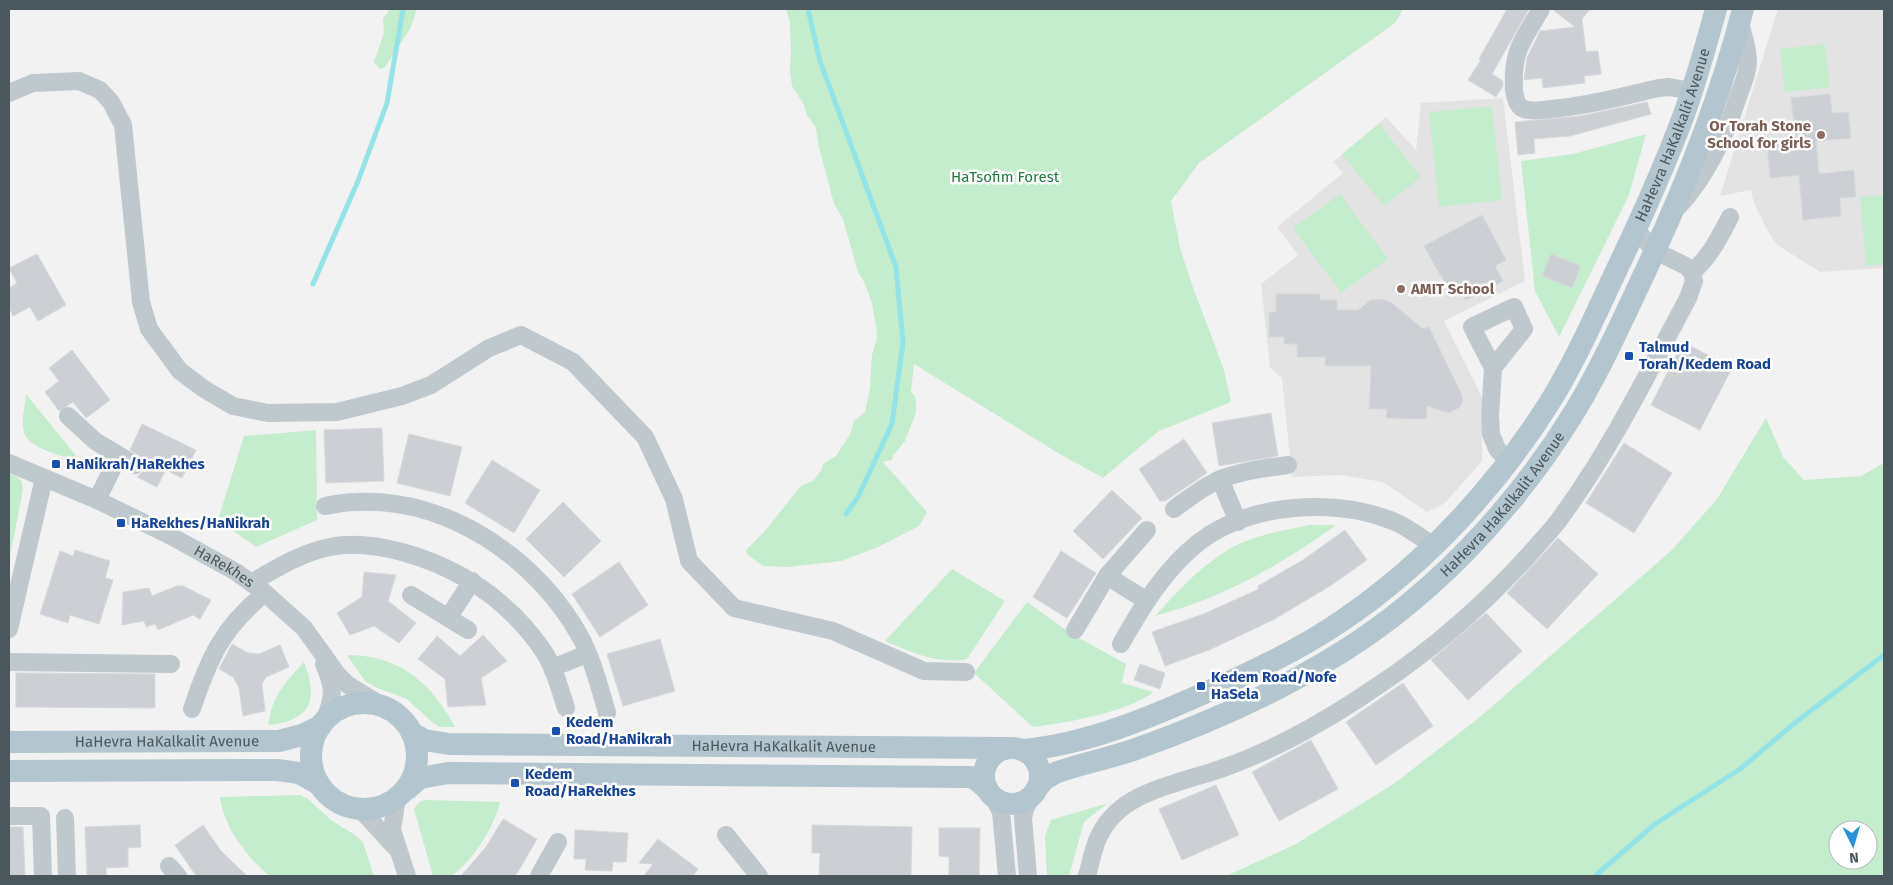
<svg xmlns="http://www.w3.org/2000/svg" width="1893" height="885" viewBox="0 0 1893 885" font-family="'Fira Sans',sans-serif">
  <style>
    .education { fill: #e4e3e3 }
    .green { fill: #c4edcd; fill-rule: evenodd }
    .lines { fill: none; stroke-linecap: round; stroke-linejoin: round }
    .stream { stroke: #94e3e7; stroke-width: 5 }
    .building { fill: #cccfd3; stroke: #d6d9dc }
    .minor { stroke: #bec8cd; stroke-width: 18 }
    .major { stroke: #b3c5ce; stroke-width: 22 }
    .education-dot { fill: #8d6e63; stroke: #fff; stroke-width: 2 }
    .transit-dot { fill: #1a4fb4; stroke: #fff; stroke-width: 2 }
    .labels { text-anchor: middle; stroke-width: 5; stroke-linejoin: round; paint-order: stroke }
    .education-label { font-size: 15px; font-weight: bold; fill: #785e54; stroke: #fff; text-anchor: end }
    .street-label { font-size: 15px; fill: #4a585e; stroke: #fff }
    .park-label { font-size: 15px; fill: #1e7c3d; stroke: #fff }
    .transit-label { font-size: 15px; font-weight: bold; fill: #164399; stroke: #fff; text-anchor: start }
  </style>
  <rect width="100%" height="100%" fill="#f3f2f2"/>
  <!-- education -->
  <g class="education">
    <path d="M1778 9H1884V268L1820 272 1776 244 1763 222 1753 200 1751 190 1720 196Z"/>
    <path d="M1503 98 1525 281 1444 321 1482 397V461L1445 503 1427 512 1383 482 1340 475 1292 477 1282 378 1270 368 1261 284 1298 255 1277 227 1343 173 1333 162 1386 117 1416 150 1421 103Z"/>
  </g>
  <!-- green -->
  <g class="green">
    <path d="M390 9H417L410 29 385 67 380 69 374 62 384 33 383 19Z"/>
    <path d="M786 9H1403L1395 23 1199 163 1171 201 1180 248 1191 282 1224 370 1231 402 1159 431 1103 478 1058 453 914 364 911 392 915 396 916 404V413L905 441 893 456 892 460 883 462 927 512 919 526 878 547 841 561 788 567 763 566 747 554 746 550 764 532 801 486 814 480 822 469 823 464 836 456 850 434 854 421 865 412 870 388 872 355 877 338 876 326 872 303 864 282 858 272 843 219 834 204 818 144 816 128 807 115 804 105 792 86 790 71 791 51 790 23Z"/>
    <path d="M1825 44 1830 87 1785 92 1780 49Z"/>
    <path d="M1492 106 1502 200 1439 207 1429 112Z"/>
    <path d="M1379 124 1421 177 1384 206 1342 154Z"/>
    <path d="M1646 134 1629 195 1559 337 1535 291 1521 161 1573 154Z"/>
    <path d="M1340 194 1388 259 1341 293 1293 228Z"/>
    <path d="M1884 195V264L1866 266 1860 197Z"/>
    <path d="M26 394 81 462C66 457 29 449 24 433 21 420 25 406 26 394Z"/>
    <path d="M1766 418 1783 457 1804 480 1861 476 1884 463V876H1226L1294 845 1392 785 1480 717 1672 550 1717 499ZM1838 830H1868V860H1838Z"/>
    <path d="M316 430 317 520 256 547 218 520 244 436Z"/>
    <path d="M9 473 17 477 22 482 23 490 9 561Z"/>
    <path d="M1310 525H1336C1281 565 1221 599 1155 616 1176 593 1197 570 1223 553 1248 536 1281 531 1310 525Z"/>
    <path d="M952 569 1005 601 967 659C938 665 911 652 885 641Z"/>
    <path d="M1027 602 1070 633 1126 664 1122 683 1153 692C1129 712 1065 723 1033 727L974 673Z"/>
    <path d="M347 655C399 655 431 682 455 727H440L433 723 407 699 377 688 365 681Z"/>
    <path d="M304 662C319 700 311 721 268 725 273 695 284 684 304 662Z"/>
    <path d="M300 795 308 799 331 820 355 835 363 842 374 876H270C248 859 223 826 220 797Z"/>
    <path d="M426 800 500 802C493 830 474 858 452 876H433L414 809 419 802Z"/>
    <path d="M1108 803 1084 822 1069 876H1047L1045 836 1051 820Z"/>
  </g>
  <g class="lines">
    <!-- stream -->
    <g class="stream">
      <path d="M808 9 820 61 896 267 903 342 892 424 858 497 846 514"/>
      <path d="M313 284 358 181 387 103 403 9"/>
      <path d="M1595 876 1655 824 1740 769 1796 722 1884 655"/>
    </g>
  </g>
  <!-- building -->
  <g class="building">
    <path d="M1507 9H1529L1492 74 1503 81V86L1496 97 1468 80 1481 60 1479 59Z"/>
    <path d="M1552 9H1590L1582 19 1586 52 1598 51 1601 74 1584 76 1585 83 1543 88 1542 78 1524 80 1527 58 1540 31 1575 27Z"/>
    <path d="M1830 94 1832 113 1848 112 1851 138 1816 141 1819 174 1854 170 1856 197 1840 198 1841 216 1803 220 1799 175 1770 178 1767 145 1796 142 1791 98Z"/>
    <path d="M1647 102 1651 114 1570 136 1534 139 1535 153 1518 155 1515 122 1580 116Z"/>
    <path d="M1482 215 1506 260 1495 266 1503 281 1466 300 1456 282 1447 287 1424 246Z"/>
    <path d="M37 254 66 305 38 321 30 307 13 316 9 307V288L17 283 9 268Z"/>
    <path d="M1551 254 1581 266 1572 288 1542 276Z"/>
    <path d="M1276 294H1320V300H1337V310H1358L1371 300 1381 299 1392 303 1423 329 1429 327 1462 395 1463 400 1460 407 1449 413 1427 406 1426 419 1386 418 1387 409H1369L1371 366H1325V357H1297V344H1284V337H1269V312H1276Z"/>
    <path d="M1683 342 1732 368 1700 430 1651 405Z"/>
    <path d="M72 350 110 400 86 418 73 402 59 411 45 392 59 381 49 368Z"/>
    <path d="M1271 413 1278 456 1219 466 1212 423Z"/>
    <path d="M142 424 196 450 182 478 166 470 157 487 137 477 144 470 145 460 130 450Z"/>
    <path d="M382 428 384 481 326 483 324 430Z"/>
    <path d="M409 434 462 447 450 496 397 483Z"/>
    <path d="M1184 439 1207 473 1165 501H1160L1139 469Z"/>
    <path d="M1624 443 1672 473 1634 533 1586 503Z"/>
    <path d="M492 460 540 490 514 533 465 503Z"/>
    <path d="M1112 490 1142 518 1103 559 1073 531Z"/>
    <path d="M563 502 601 541 564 577 526 539Z"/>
    <path d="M1345 530 1367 560 1330 586 1273 620 1209 650 1165 666 1152 632 1206 613 1259 589 1258 586 1303 560Z"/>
    <path d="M1558 538 1598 574 1547 629 1507 593Z"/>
    <path d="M75 550 110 561 105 578 113 580 99 624 70 615 68 623 40 614 60 551 73 556Z"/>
    <path d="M1061 551 1096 573 1067 618 1033 597Z"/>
    <path d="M619 562 648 605 600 637 572 594Z"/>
    <path d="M364 572 396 575 388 601 416 623 399 643 374 626 350 635 337 613 362 597Z"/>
    <path d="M177 586H183L211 600 200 619 193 615 158 630 155 624 146 627 144 621 122 625 123 592 149 588 152 596Z"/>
    <path d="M1486 613 1522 651 1468 700 1431 660Z"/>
    <path d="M483 635 507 661 481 678 486 705 448 707 445 679 418 659 437 636 460 656Z"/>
    <path d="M660 639 675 691 623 706 607 654Z"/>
    <path d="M232 644 248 653 259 654 280 645 289 667 266 677 262 684 265 711 243 716 239 688 233 677 219 669Z"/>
    <path d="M1140 664 1165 673 1160 689 1134 680Z"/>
    <path d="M16 673 155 674V708L16 707Z"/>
    <path d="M1403 683 1433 726 1376 765 1346 722Z"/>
    <path d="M1311 740 1338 789 1279 821 1252 772Z"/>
    <path d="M1216 785 1239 835 1182 860 1159 809Z"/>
    <path d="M503 819 537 839 519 870 514 876H461L486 847Z"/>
    <path d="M140 825 141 847 128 848V867L106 868V876H87L85 827Z"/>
    <path d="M203 825 221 851 247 876H198L194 873 175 845Z"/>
    <path d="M812 825 912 827 911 876H819L820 853H812Z"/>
    <path d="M9 827H23L25 876H9Z"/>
    <path d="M939 828H980L979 876H949V857L939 856Z"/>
    <path d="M575 830 628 833 626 862H613L612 871 585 870 586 859H574Z"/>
    <path d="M658 839 698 869 693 876H644L653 864 639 863Z"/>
  </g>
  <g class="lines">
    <!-- minor -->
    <g class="minor">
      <path d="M1541 9C1522 42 1512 50 1514 90 1515 97 1517 107 1524 109 1532 112 1543 110 1551 109 1588 106 1623 96 1659 88L1669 87 1692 91"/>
      <path d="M9 93 33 83 79 81 100 90 111 102 123 125 141 302 149 329 180 371 204 389 233 406 268 413 337 412 402 396 431 385 489 348 521 335 573 362 645 437 674 499 689 561 734 608 833 631 924 671 966 672"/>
      <path d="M1679 206C1708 174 1726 135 1739 94 1743 84 1748 72 1748 61 1748 48 1743 35 1740 23"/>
      <path d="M1692 272C1710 257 1719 238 1730 217"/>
      <path d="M1493 368 1524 329 1514 307 1472 327 1493 368 1490 416 1491 434 1497 449 1508 461"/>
      <path d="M68 416 95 441 135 465"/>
      <path id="s1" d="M9 463 97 500 171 536 236 572 265 593 304 628 337 674 348 685 387 709"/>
      <path d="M1220 479 1238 522"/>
      <path d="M97 500 118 457"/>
      <path d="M325 506C335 504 346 502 356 502 448 497 538 559 581 638 593 661 600 688 607 713"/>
      <path d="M1174 509C1189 498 1204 486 1221 479 1242 471 1265 468 1288 465"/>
      <path d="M1107 576 1147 601"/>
      <path d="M251 583C277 568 301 553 330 547 354 542 379 546 402 552 460 568 510 601 544 652 555 669 560 690 566 708"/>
      <path d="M411 595 468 630"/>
      <path d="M448 618 472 581"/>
      <path d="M9 629 44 478"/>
      <path d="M1075 630 1107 576 1147 530"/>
      <path d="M1121 644C1142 606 1165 569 1199 542 1250 503 1336 497 1395 522 1409 528 1421 537 1433 546"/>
      <path d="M9 662 171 664"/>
      <path d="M324 664C335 689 334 697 324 722"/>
      <path d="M552 668 587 654"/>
      <path d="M192 709C209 658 222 628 265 593"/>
      <path d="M397 797 392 830 407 876"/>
      <path d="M994 798 1001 812 1007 876"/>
      <path d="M360 809 395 847"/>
      <path d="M9 816H41L43 876"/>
      <path d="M65 818 67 876"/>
      <path d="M726 835 759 876"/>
      <path d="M169 866 178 876"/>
      <path d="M539 876 558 842"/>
      <path d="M1028 876 1023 818 1025 809 1032 795"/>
      <path d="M1087 876C1094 849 1096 831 1118 811 1143 788 1194 779 1226 767 1279 748 1329 719 1376 687 1435 648 1489 600 1536 547 1544 537 1554 528 1561 517 1611 449 1648 373 1688 298L1694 281 1692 272 1686 266 1655 251 1636 230"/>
    </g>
    <!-- major -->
    <g class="major">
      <circle cx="364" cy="756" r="53"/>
      <path id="s2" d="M412 733 424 740 449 744 1007 748"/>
      <path id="s3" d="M9 742 279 741 302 735 321 726"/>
      <circle cx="1012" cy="776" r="28"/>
      <path id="s4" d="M1024 750C1088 744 1151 717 1209 691 1255 671 1301 649 1343 620 1427 563 1500 483 1553 397 1577 357 1596 314 1616 271 1640 221 1663 170 1683 117 1696 82 1706 45 1716 9"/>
      <path d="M9 771 277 770 299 773 319 784"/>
      <path id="s5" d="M1037 788 1045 779 1055 773C1080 764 1107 759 1133 750 1198 727 1263 699 1322 664 1425 605 1513 512 1575 411 1602 366 1624 317 1646 270 1686 185 1720 99 1743 9"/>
      <path d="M407 789 420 778 448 773 970 777 977 780 987 789"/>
    </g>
  </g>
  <!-- markers -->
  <g class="education-dot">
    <circle cx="1821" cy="135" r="5"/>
    <circle cx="1401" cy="289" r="5"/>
  </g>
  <g class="transit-dot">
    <rect x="1624" y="351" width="10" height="10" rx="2.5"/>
    <rect x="51" y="459" width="10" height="10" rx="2.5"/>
    <rect x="116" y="518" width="10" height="10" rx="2.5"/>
    <rect x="1196" y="681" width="10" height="10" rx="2.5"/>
    <rect x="551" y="726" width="10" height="10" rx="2.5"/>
    <rect x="510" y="778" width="10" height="10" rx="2.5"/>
  </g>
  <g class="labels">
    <!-- education labels -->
    <g class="education-label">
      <text x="1811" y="131">Or Torah Stone<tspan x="1811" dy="17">School for girls</tspan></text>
      <text x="1411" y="294" text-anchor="start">AMIT School</text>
    </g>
    <!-- street labels -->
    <g class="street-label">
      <text dy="5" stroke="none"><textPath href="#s4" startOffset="944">HaHevra HaKalkalit Avenue</textPath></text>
      <text dy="5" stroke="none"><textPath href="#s5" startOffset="556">HaHevra HaKalkalit Avenue</textPath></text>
      <text dy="5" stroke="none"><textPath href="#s1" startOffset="239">HaRekhes</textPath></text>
      <text dy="5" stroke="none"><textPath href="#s3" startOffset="158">HaHevra HaKalkalit Avenue</textPath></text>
      <text dy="5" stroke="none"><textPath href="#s2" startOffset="374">HaHevra HaKalkalit Avenue</textPath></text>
    </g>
    <!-- park labels -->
    <g class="park-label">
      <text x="1005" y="182">HaTsofim Forest</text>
    </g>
    <!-- transit labels -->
    <g class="transit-label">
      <text x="1639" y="352">Talmud<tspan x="1639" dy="17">Torah/Kedem Road</tspan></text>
      <text x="66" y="469">HaNikrah/HaRekhes</text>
      <text x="131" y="528">HaRekhes/HaNikrah</text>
      <text x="1211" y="682">Kedem Road/Nofe<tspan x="1211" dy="17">HaSela</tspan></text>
      <text x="566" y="727">Kedem<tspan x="566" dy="17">Road/HaNikrah</tspan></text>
      <text x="525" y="779">Kedem<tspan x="525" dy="17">Road/HaRekhes</tspan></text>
    </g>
  </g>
  <!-- border -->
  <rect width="1893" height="885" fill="none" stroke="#4a585e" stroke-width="20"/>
  <!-- north arrow -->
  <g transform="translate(1853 845) rotate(175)"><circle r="24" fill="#ffffff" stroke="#b7bcbf"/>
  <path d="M0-4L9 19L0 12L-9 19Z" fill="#2692d9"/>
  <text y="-8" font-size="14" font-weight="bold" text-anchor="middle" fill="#4a585e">N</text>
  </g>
</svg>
